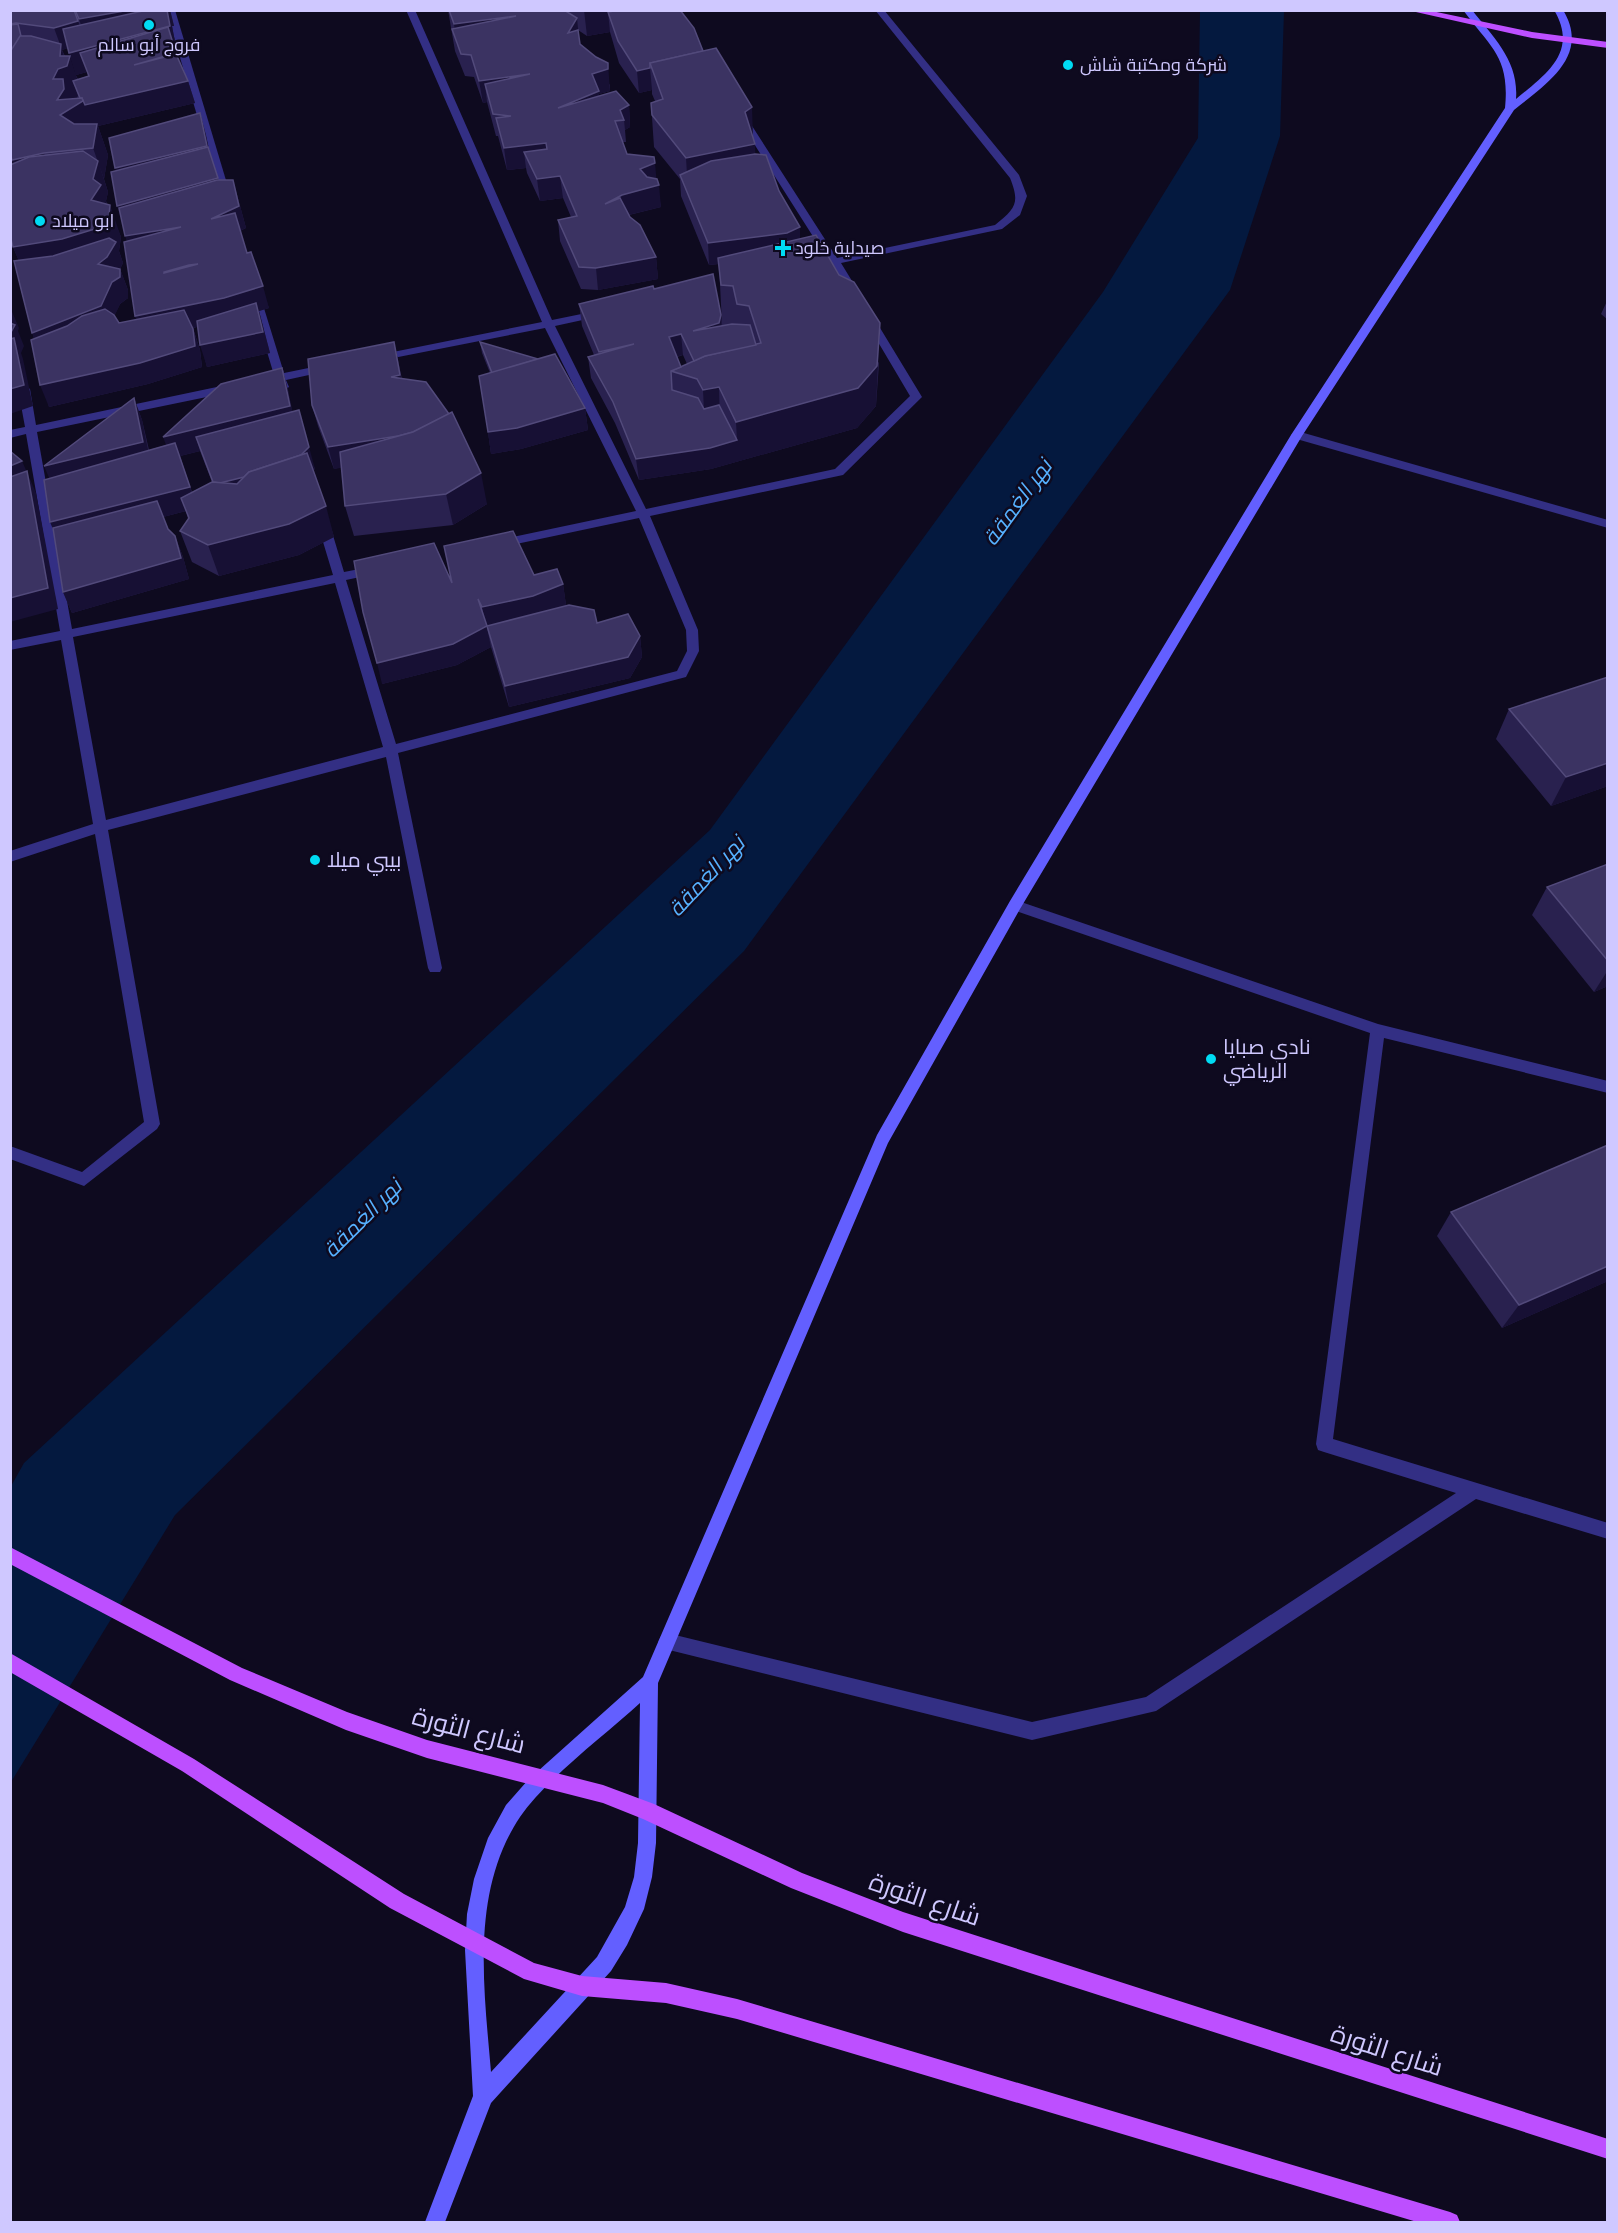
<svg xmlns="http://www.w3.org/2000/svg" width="1618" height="2233" viewBox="0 0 1618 2233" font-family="'Nunito Sans',Cairo,sans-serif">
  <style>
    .water { fill: #04193f }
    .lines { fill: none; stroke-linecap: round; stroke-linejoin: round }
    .street { fill: #332f84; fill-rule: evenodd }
    .secondary { fill: #635fff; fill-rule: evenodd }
    .primary { fill: #bd4fff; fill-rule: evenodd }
    .wall { fill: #29214f; fill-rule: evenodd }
    .shaded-wall { fill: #171034 }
    .building { fill: #3b3362; stroke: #524a7b; stroke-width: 1.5; fill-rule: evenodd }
    .poi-dot { fill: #00dbf3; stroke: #0e0a1f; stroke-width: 2 }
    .labels { text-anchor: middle; stroke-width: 5; stroke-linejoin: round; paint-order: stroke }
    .far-poi-label { font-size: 18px; fill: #cfc8ff; stroke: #0e0a1f; text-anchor: start }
    .poi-label { font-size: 21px; fill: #cfc8ff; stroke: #0e0a1f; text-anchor: start }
    .water-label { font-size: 22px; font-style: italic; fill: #56b1ff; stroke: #0e0a1f }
    .near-street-label { font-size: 26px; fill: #cfc8ff; stroke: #0e0a1f }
  </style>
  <rect width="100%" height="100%" fill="#0e0a1f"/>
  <!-- water -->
  <path class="water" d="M1200 11H1284L1280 136 1230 290 744 951 175 1515 11 1782 10 1488 24 1463 710 830 1103 292 1198 138Z"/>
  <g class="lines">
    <!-- street -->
    <g class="street">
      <path d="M166 10H175L231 197 230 199 221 197Z"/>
      <path d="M406 10H415L552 320 601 310 606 313 601 316 555 326 646 509 835 469 910 396 865 320 866 318H874L922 397 843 475 650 516 698 630 699 651 686 677 398 753 442 968 440 972H430L428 968 386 757 108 830 160 1124 157 1129 84 1186 10 1159V1146L82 1172 144 1122 95 834 10 862V851L93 824 61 640 10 650V641L60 631 26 434 10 438V430L25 427 18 389 20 386 24 385 30 389 36 425 231 384 237 388 231 392 37 432 72 629 333 575 317 522 323 518 329 522 344 572 375 566 381 570 379 573 346 580 396 744 677 671 687 651 686 630 639 518 498 548 492 544 498 540 636 511 545 328 378 361 372 358 378 355 542 322ZM335 583 383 747 106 820 73 637Z"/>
      <path d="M875 10H884L1019 175 1027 196 1020 215 1002 229 841 263 860 294 855 297 851 296 831 265 827 266 822 263 828 260 737 117 739 115H745L837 258 995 225C1016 208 1020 203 1010 178Z"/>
      <path d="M254 289 259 292 284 373 328 364 332 366V370L286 380 289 387 283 391 279 390 276 382 262 383V377L274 375 249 292Z"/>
      <path d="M1297 431 1608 520V528L1293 438 1291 435Z"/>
      <path d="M1015 900 1378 1024 1608 1081V1093L1384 1038 1333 1439 1608 1523V1539L1476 1499 1156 1711 1032 1740 661 1648 658 1642 661 1636 667 1633 1032 1722 1146 1697 1456 1493 1324 1452 1318 1450 1316 1444 1370 1033 1010 909 1008 905Z"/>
    </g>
    <!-- secondary -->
    <path class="secondary" d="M1463 10H1472C1494 38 1519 61 1516 99 1546 74 1579 52 1554 10H1563C1591 56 1546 84 1514 110L1302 436 1020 909 888 1143 658 1683 656 1843 652 1877 644 1909 627 1945 611 1971 491 2103 445 2222H425L473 2096 465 1950 467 1914 474 1879 488 1838 506 1805 528 1780 643 1677 877 1135 1010 901 1291 435 1505 108C1510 57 1491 48 1463 10ZM640 1703 638 1843 634 1877 625 1907 597 1957 491 2072C484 1988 470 1892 520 1817 547 1778 604 1736 640 1703Z"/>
    <!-- primary -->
    <g class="primary">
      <path d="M1407 10H1427L1532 32 1608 42V48L1532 38Z"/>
      <path d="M10 1547 242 1668 347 1712 427 1740 603 1785 654 1804 802 1873 903 1912 1608 2139V2159L903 1932 791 1888 643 1819 603 1803 427 1758 346 1730 230 1680 10 1564Z"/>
      <path d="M10 1653 194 1759 404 1894 534 1963 582 1976 666 1983 737 1999 1450 2212 1457 2215 1460 2222H1417L737 2019 666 2003 582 1996 524 1979 390 1908 182 1771 10 1672Z"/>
    </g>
  </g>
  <!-- wall -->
  <g class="wall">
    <path d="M10 10H170L174 26H172L176 47H175L178 60 188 81 195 103 98 126 108 155 104 179 108 192 106 201 121 237 119 251 123 263 120 269 128 290V298L120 304 114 316 119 323 137 320 135 316 127 241 116 170 200 113 211 157 218 180H233L246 228 240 231 247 253 269 308 259 311 270 353 207 367 197 327 193 328 200 350 202 367 148 384 49 407 34 339 19 261 13 247V164L12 160ZM68 48 76 75 87 72 88 76 78 79 65 56 62 50Z"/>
    <path d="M448 10H680L753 138 755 144V154L800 227V238L879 363 876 406 857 428 711 469 639 480 615 423 591 378 588 357 594 355 582 326 579 304 654 289 721 315 722 326 726 325H722L719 264 709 265 681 196 680 179 654 147 651 103 655 101 652 94V90L639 93 619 63 610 32 587 36 578 30 580 44 610 85V91L599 94V96L629 105 630 127 625 130 626 142H623L627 154 656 179 661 207 629 215 656 257 658 279 598 290 581 289 560 241 558 220 571 217 563 198 540 201 527 173 526 168 507 170 498 136H496L487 102 483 103 474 77 465 76 455 51ZM683 355 687 364 681 367 677 357Z"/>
    <path d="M1608 299V320L1601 314Z"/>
    <path d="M394 342 402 379 487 504 453 525 354 536 345 506 342 467 334 469 318 426 312 405Z"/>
    <path d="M480 342 585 408 588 430 521 449 491 454 488 432 490 373 482 353Z"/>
    <path d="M282 368 288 390 292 411 315 469 313 470 334 537 299 555 219 576 192 562 180 531 188 519 186 511 163 517 168 530 175 536 183 557 189 579 72 613 63 592 49 478 134 398 142 420 149 450 166 445ZM200 451 212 482 192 492 180 456Z"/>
    <path d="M534 575 563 584 566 605 559 608 597 623 640 636 642 657 630 678 509 707 491 647 457 665 382 684 451 582Z"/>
    <path d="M1509 709 1608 786 1551 806 1496 739Z"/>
    <path d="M1608 864V986L1594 992 1532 915 1547 887Z"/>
    <path d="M1608 1145V1281L1502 1328 1437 1236 1451 1212Z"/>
  </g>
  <!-- shaded-wall -->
  <g class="shaded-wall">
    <path d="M130 10H170L174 26H172L176 47 87 72 80 53 87 72 76 75 69 53 86 40 79 19Z"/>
    <path d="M584 10H668L608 12 610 32 587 36Z"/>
    <path d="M516 16 457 46 454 24Z"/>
    <path d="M577 18 579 39 568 33Z"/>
    <path d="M78 21 86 42 62 50 67 64 70 56 80 88 73 81 78 95 77 98 70 100 83 101 188 81 195 103 98 126 108 155 104 179 93 148 71 147 60 115 53 79 61 47 54 28Z"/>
    <path d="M608 63 610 91 599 94 601 113 558 108 592 74Z"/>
    <path d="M650 68 652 90 639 93 637 71Z"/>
    <path d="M530 74 485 84 487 102 483 103 479 81Z"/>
    <path d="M629 105 630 127 625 130 624 120 620 110Z"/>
    <path d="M752 107 753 138 745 112Z"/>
    <path d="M200 113 206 135 213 168 122 190 115 168Z"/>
    <path d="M546 143 549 165 524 152 526 168 507 170 504 148Z"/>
    <path d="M755 144 756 176 688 189 686 158Z"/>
    <path d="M44 153 55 184 24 191 12 160Z"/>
    <path d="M98 161 108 192 106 201 109 210 110 205 121 237 119 251 123 263 120 269 128 290V298L120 304 109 328 40 355 32 333 26 278 13 247 91 200 93 179Z"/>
    <path d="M655 163 657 185H659L661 207 624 216 605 204 640 169Z"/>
    <path d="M560 176 563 198 540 201 537 179Z"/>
    <path d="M218 178 224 200 124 227 117 206Z"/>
    <path d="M233 180 246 228 218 241 211 219Z"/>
    <path d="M181 227 133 258 125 236Z"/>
    <path d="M800 227V249L787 255 709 265 708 243Z"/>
    <path d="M656 257 658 279 598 290 596 268Z"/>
    <path d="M263 286 269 308 259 311 270 353 207 367 200 345 230 320 143 338 135 316Z"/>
    <path d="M10 307 19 328 18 331 24 346 21 353 23 359 33 406 10 414Z"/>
    <path d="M721 315 722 336 693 331Z"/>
    <path d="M880 323 876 406 857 428 711 469 639 480 636 459 737 440 736 422Z"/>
    <path d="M193 329 200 350 202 367 148 384 49 407 40 385Z"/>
    <path d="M681 334 683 355 671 358 669 337Z"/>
    <path d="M394 342 399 364 404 396 391 377Z"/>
    <path d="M282 368 288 390 296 428 196 437 200 451 180 456 197 509 181 498 186 511 59 544 50 522 171 458 163 437Z"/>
    <path d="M719 387 720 427 705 430 703 390Z"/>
    <path d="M134 398 142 420 151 464 53 487 44 466Z"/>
    <path d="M585 408 588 430 521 449 491 454 488 432Z"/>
    <path d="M299 410 315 469 296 486 213 484Z"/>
    <path d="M454 422 420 455 334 469 328 447Z"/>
    <path d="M22 461 36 493 58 609 10 622V466Z"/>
    <path d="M481 473 487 504 453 525 446 494Z"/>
    <path d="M326 506 334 537 299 555 219 576 208 545Z"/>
    <path d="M175 536 183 557 189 579 72 613 63 592Z"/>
    <path d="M563 584 566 605 536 617 487 628 491 647 457 665 382 684 377 663 486 626 482 607Z"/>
    <path d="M640 636 642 657 630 678 509 707 505 686Z"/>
    <path d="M1608 763V786L1551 806 1566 777Z"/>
    <path d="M1608 970V986L1594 992Z"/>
    <path d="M1608 1266V1281L1502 1328 1519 1305Z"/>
  </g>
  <!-- building -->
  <g class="building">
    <path d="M10 10H74L78 21 54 28 16 23 10 24Z"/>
    <path d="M75 10H130L79 19Z"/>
    <path d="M147 10H167L170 26 69 53 63 29Z"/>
    <path d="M449 10H564L577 18 568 33 578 30 580 44 596 57 608 63V69L592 74 599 91 558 108 616 91 629 105 620 110 624 120 615 121 627 154 654 157 655 163 640 169 647 177 657 179 659 185 622 195 605 204 620 198 630 217 640 225 656 257 596 268 579 267 558 220 577 216 560 176 537 179 524 152 547 149 546 143 504 148 496 118 511 116 493 114 485 84 530 74 479 81 471 55 461 54 452 29 516 16 454 24Z"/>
    <path d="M620 10H680L694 28 703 51 650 63V68L637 71 618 41 608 12Z"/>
    <path d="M18 24 21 36 10 52V25Z"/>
    <path d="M168 27 176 53 134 65 176 54 188 81 85 105 82 98H80L73 81 89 76 80 53Z"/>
    <path d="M20 36H31L61 44 60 56H70L67 66 58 69 53 79H63L64 89 57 100 82 98 83 101 60 115 74 124H97L93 148 44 153 12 160 10 153V52Z"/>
    <path d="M716 48 752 107 745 112 755 144 686 158 652 115 651 103 663 99 650 63Z"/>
    <path d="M200 113 207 146 115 168 109 138Z"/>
    <path d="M208 147 218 178 117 206 111 172Z"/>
    <path d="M83 151 98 161 93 179 101 185 91 200 110 205 108 225 62 239 13 247 10 235V165L29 157Z"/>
    <path d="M755 154 766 155 779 191 800 227 787 233 708 243 680 175 711 161Z"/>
    <path d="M217 180H233L239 206 211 219 235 213 247 253 251 252 263 286 224 298 135 316 124 242 181 227 125 236 119 208ZM198 264 164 273V272L189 265Z"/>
    <path d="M816 235 839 275 854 282 880 323 877 366 858 388 736 422 719 387 703 390 697 379 671 371 705 356 761 343 749 306 737 304 733 286 721 285 718 258Z"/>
    <path d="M109 238 116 242 107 257 98 264 120 269V277L112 282 101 306 32 333 14 261 53 256Z"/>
    <path d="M713 274 721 315 719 323 693 331 732 324 750 325 756 345 705 356 694 361 681 334 669 337 681 367 671 371 672 390 698 398 704 409 719 405 737 440 710 448 636 459 613 402 588 357 634 344 599 352 579 304 653 286 654 289Z"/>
    <path d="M256 303 263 332 200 345 197 321Z"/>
    <path d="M105 309 114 315 119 323 184 310 193 329 195 346 140 363 40 385 31 340 67 326 82 316Z"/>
    <path d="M10 323 15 325 10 334Z"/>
    <path d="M14 338 24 385 10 389V339Z"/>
    <path d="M394 342 400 375 391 377 426 382 449 414 413 432 398 436 328 447 312 405 308 359Z"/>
    <path d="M480 342 538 359 492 373Z"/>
    <path d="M555 354 585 408 517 428 488 432 479 376Z"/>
    <path d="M282 368 290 406 163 437 221 384Z"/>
    <path d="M134 398 143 442 44 466Z"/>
    <path d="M299 410 309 447 301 455 249 472 244 477 220 483 213 482 196 437Z"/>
    <path d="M452 412 481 473 446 494 345 506 340 452 413 432Z"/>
    <path d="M175 443 190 487 50 522 44 480Z"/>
    <path d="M10 451 22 461 10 466Z"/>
    <path d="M307 453 326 506 289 524 208 545 180 531 189 518 181 498 212 482 237 484 249 472Z"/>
    <path d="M27 471 48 588 10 598V477Z"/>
    <path d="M157 501 168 529 175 536 181 558 63 592 53 528Z"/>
    <path d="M513 531 534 575 557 569 563 584 533 596 482 607 478 599 487 626 453 644 377 663 363 612 354 561 434 543 452 583 444 546Z"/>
    <path d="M569 605 594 610 597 623 628 614 640 636 628 657 505 686 487 626Z"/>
    <path d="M1608 677V763L1566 777 1509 709Z"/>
    <path d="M1608 864V961L1547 887Z"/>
    <path d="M1608 1145V1266L1519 1305 1451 1212Z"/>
  </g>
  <!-- markers -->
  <g class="poi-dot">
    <circle cx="149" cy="25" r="6"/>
    <circle cx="1068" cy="65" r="6"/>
    <circle cx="40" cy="221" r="6"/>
    <path d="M780 239h6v6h6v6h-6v6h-6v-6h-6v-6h6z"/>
    <circle cx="315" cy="860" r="6"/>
    <circle cx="1211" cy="1059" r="6"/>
  </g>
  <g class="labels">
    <!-- far-poi labels -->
    <g class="far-poi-label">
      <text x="149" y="51" text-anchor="middle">فروج أبو سالم</text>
      <text x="1080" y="71">شركة ومكتبة شاش</text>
      <text x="52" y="227">ابو ميلاد</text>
      <text x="795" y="254">صيدلية خلود</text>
    </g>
    <!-- poi labels -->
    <g class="poi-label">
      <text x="327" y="867">بيبي ميلا</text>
      <text x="1223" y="1054">نادي صبايا<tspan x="1223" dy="24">الرياضي</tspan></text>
    </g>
    <!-- water labels -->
    <g class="water-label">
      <text transform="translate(1017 502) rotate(-54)" y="8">نهر الغمقة</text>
      <text transform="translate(706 876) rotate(-47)" y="8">نهر الغمقة</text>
      <text transform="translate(362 1218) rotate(-45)" y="8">نهر الغمقة</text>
    </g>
    <!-- near-street labels -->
    <g class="near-street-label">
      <text transform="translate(469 1730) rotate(15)" y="9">شارع الثورة</text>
      <text transform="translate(925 1899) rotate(19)" y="9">شارع الثورة</text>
      <text transform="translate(1387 2050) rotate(18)" y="9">شارع الثورة</text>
    </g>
  </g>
  <!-- border -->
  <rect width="1618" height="2233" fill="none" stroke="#cfc8ff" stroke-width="24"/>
</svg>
